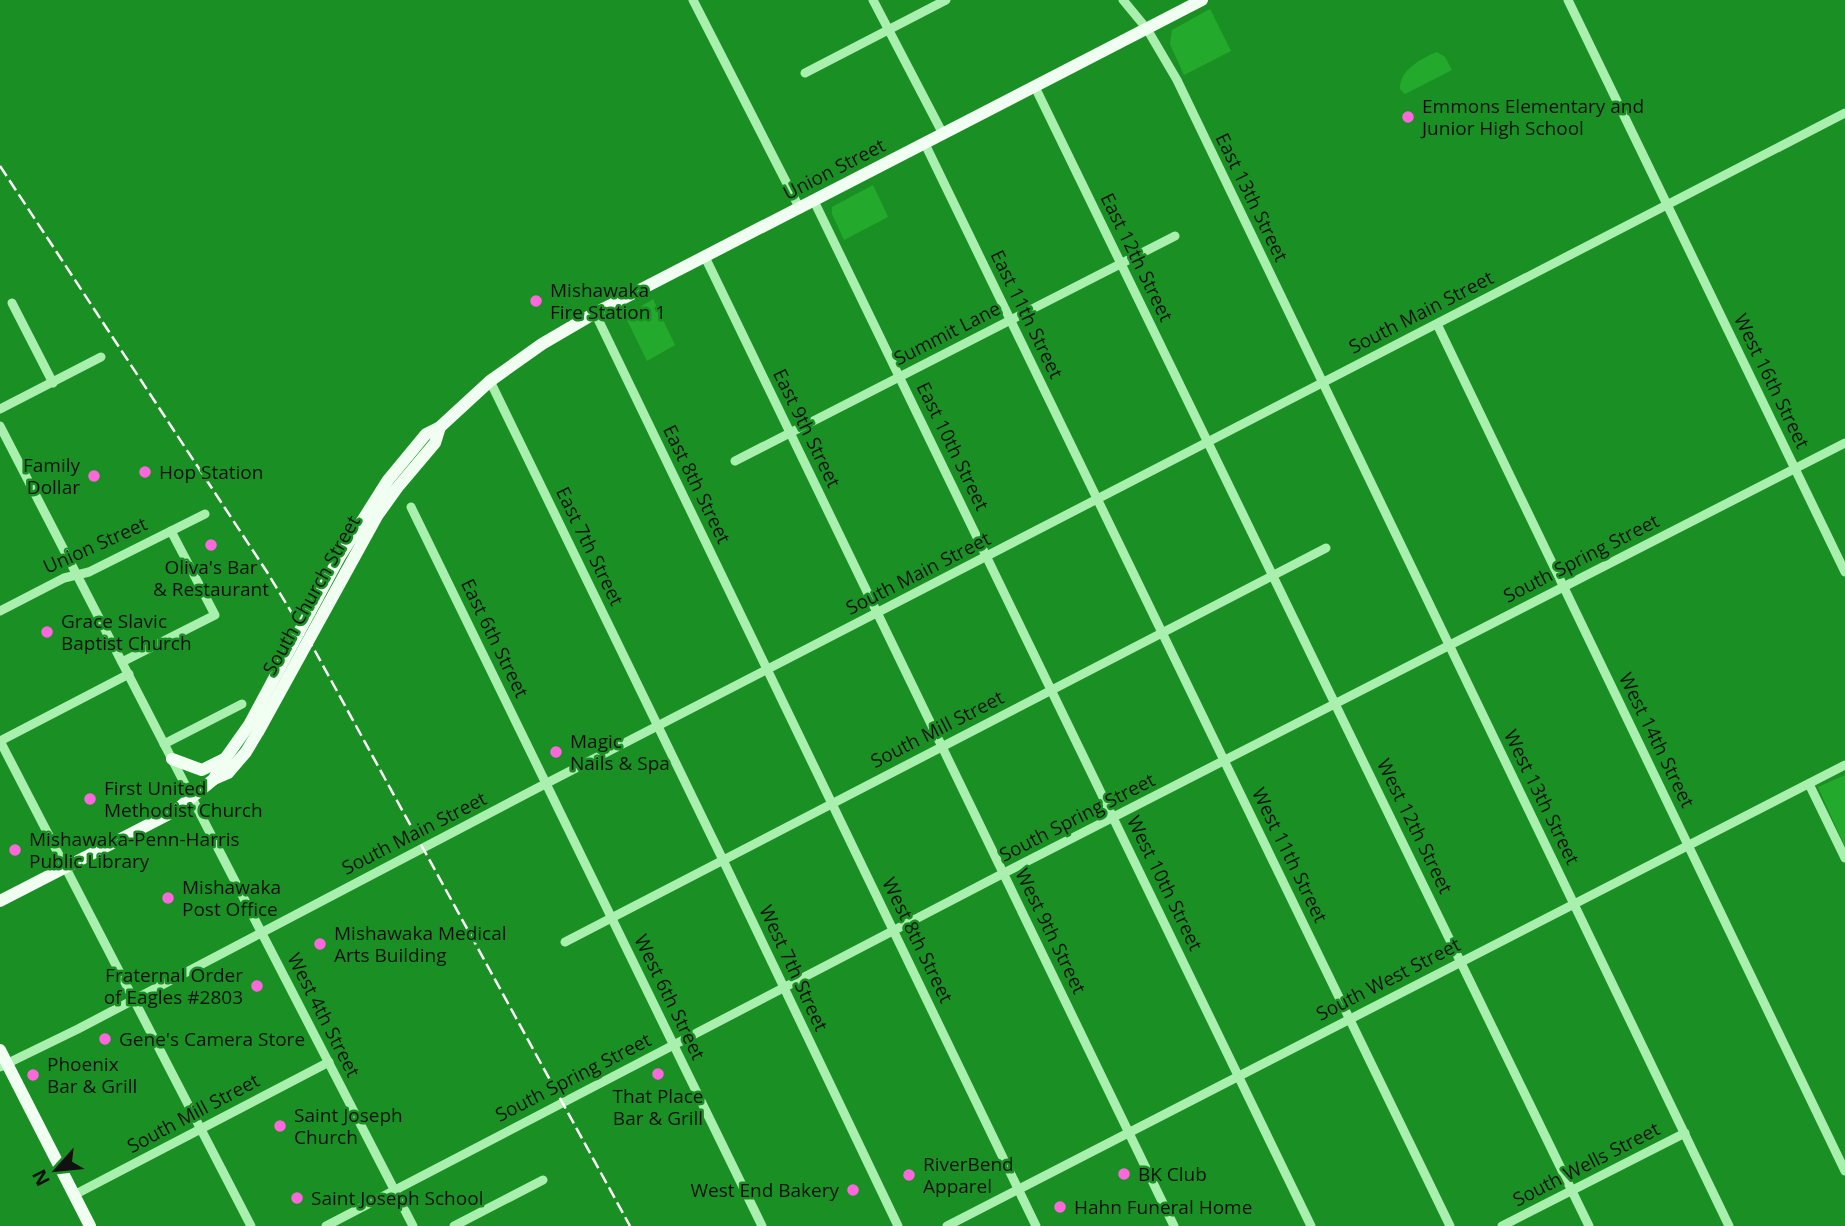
<svg xmlns="http://www.w3.org/2000/svg" width="1845" height="1226" viewBox="0 0 1845 1226" font-family="'Open Sans',sans-serif">
  <style>
    .green { fill: #23aa2c }
    .lines { fill: none; stroke-linecap: round; stroke-linejoin: round }
    .minor { stroke: #a9efae; stroke-width: 9 }
    .major { stroke: #f1fff3; stroke-width: 12 }
    .rail { stroke: #fff; stroke-width: 2.5; stroke-dasharray: 12 5; stroke-linecap: butt }
    .poi-dot { fill: #ff67dc; stroke: #1a9024; stroke-width: 2.5 }
    .labels { text-anchor: middle; stroke-width: 5; stroke-linejoin: round; paint-order: stroke }
    .poi-label { font-size: 19px; fill: #111; stroke: #1a9024; text-anchor: start }
    .street-label { font-size: 19px; fill: #111; stroke: #1a9024 }
  </style>
  <rect width="100%" height="100%" fill="#1a9024"/>
  <!-- green -->
  <g class="green">
    <path d="M1210 9 1231 51 1184 75 1170 44 1172 30Z"/>
    <path d="M1437 52 1445 57 1452 70 1405 94 1400 89C1399 70 1422 58 1437 52Z"/>
    <path d="M873 185 888 217 844 240 832 214V207Z"/>
    <path d="M653 299 675 345 647 361 625 316Z"/>
    <path d="M1845 775V847L1818 787Z"/>
  </g>
  <g class="lines">
    <!-- minor -->
    <g class="minor">
      <path d="M693 0 800 209"/>
      <path d="M873 0 943 134"/>
      <path d="M1123 0 1147 29 1177 80 1729 1226"/>
      <path d="M1568 0 1845 572"/>
      <path d="M805 73 946 0"/>
      <path d="M1035 87 1589 1226"/>
      <path d="M925 144 1450 1226"/>
      <path d="M814 201 1311 1226"/>
      <path d="M705 257 1174 1226"/>
      <path d="M12 303 53 383"/>
      <path d="M595 313 1036 1226"/>
      <path d="M1437 324 1845 1171"/>
      <path d="M490 381 723 860 898 1226"/>
      <path d="M0 409 101 357"/>
      <path d="M0 426 413 1226"/>
      <path d="M735 461 1175 236"/>
      <path d="M411 507 762 1226"/>
      <path d="M0 611 64 578 89 572 205 514"/>
      <path d="M122 662 215 615 171 531"/>
      <path d="M0 741 251 1226"/>
      <path d="M0 741 129 674"/>
      <path d="M164 744 242 704"/>
      <path d="M1809 784 1845 858"/>
      <path d="M565 942 1326 548"/>
      <path d="M0 1067 78 1029 547 783 1845 113"/>
      <path d="M74 1195 329 1062"/>
      <path d="M326 1226 1004 873 1845 443"/>
      <path d="M454 1226 543 1180"/>
      <path d="M947 1226 1845 765"/>
      <path d="M1502 1226 1685 1133"/>
    </g>
    <!-- major -->
    <g class="major">
      <path d="M172 759 202 770 224 759"/>
      <path d="M214 779 220 766 249 725 340 556 388 480 426 434 440 427 490 381 542 344 595 313 1202 0"/>
      <path d="M0 901 175 811 214 779 228 773 246 752 258 732 377 516 397 488 435 443 440 427"/>
      <path d="M0 1050 90 1226"/>
    </g>
    <!-- rail -->
    <path class="rail" d="M0 166 267 572 315 651 630 1226"/>
  </g>
  <!-- markers -->
  <g class="poi-dot">
    <circle cx="1408" cy="117" r="7"/>
    <circle cx="536" cy="301" r="7"/>
    <circle cx="145" cy="472" r="7"/>
    <circle cx="94" cy="476" r="7"/>
    <circle cx="211" cy="545" r="7"/>
    <circle cx="47" cy="632" r="7"/>
    <circle cx="556" cy="752" r="7"/>
    <circle cx="90" cy="799" r="7"/>
    <circle cx="15" cy="850" r="7"/>
    <circle cx="168" cy="898" r="7"/>
    <circle cx="320" cy="944" r="7"/>
    <circle cx="257" cy="986" r="7"/>
    <circle cx="105" cy="1039" r="7"/>
    <circle cx="658" cy="1074" r="7"/>
    <circle cx="33" cy="1075" r="7"/>
    <circle cx="280" cy="1126" r="7"/>
    <circle cx="1124" cy="1174" r="7"/>
    <circle cx="909" cy="1175" r="7"/>
    <circle cx="853" cy="1190" r="7"/>
    <circle cx="297" cy="1198" r="7"/>
    <circle cx="1060" cy="1207" r="7"/>
  </g>
  <g class="labels">
    <!-- poi labels -->
    <g class="poi-label">
      <text x="1422" y="113">Emmons Elementary and<tspan x="1422" dy="22">Junior High School</tspan></text>
      <text x="550" y="297">Mishawaka<tspan x="550" dy="22">Fire Station 1</tspan></text>
      <text x="80" y="472" text-anchor="end">Family<tspan x="80" dy="22">Dollar</tspan></text>
      <text x="159" y="479">Hop Station</text>
      <text x="211" y="574" text-anchor="middle">Oliva's Bar<tspan x="211" dy="22">&amp; Restaurant</tspan></text>
      <text x="61" y="628">Grace Slavic<tspan x="61" dy="22">Baptist Church</tspan></text>
      <text x="570" y="748">Magic<tspan x="570" dy="22">Nails &amp; Spa</tspan></text>
      <text x="104" y="795">First United<tspan x="104" dy="22">Methodist Church</tspan></text>
      <text x="29" y="846">Mishawaka-Penn-Harris<tspan x="29" dy="22">Public Library</tspan></text>
      <text x="182" y="894">Mishawaka<tspan x="182" dy="22">Post Office</tspan></text>
      <text x="334" y="940">Mishawaka Medical<tspan x="334" dy="22">Arts Building</tspan></text>
      <text x="243" y="982" text-anchor="end">Fraternal Order<tspan x="243" dy="22">of Eagles #2803</tspan></text>
      <text x="119" y="1046">Gene's Camera Store</text>
      <text x="47" y="1071">Phoenix<tspan x="47" dy="22">Bar &amp; Grill</tspan></text>
      <text x="658" y="1103" text-anchor="middle">That Place<tspan x="658" dy="22">Bar &amp; Grill</tspan></text>
      <text x="294" y="1122">Saint Joseph<tspan x="294" dy="22">Church</tspan></text>
      <text x="923" y="1171">RiverBend<tspan x="923" dy="22">Apparel</tspan></text>
      <text x="1138" y="1181">BK Club</text>
      <text x="839" y="1197" text-anchor="end">West End Bakery</text>
      <text x="311" y="1205">Saint Joseph School</text>
      <text x="1074" y="1214">Hahn Funeral Home</text>
    </g>
    <!-- street labels -->
    <g class="street-label">
      <text transform="translate(834 169) rotate(-27)" y="7">Union Street</text>
      <text transform="translate(1252 197) rotate(64)" y="7">East 13th Street</text>
      <text transform="translate(1137 257) rotate(64)" y="7">East 12th Street</text>
      <text transform="translate(1421 312) rotate(-27)" y="7">South Main Street</text>
      <text transform="translate(1027 314) rotate(64)" y="7">East 11th Street</text>
      <text transform="translate(947 333) rotate(-27)" y="7">Summit Lane</text>
      <text transform="translate(1772 381) rotate(64)" y="7">West 16th Street</text>
      <text transform="translate(807 428) rotate(64)" y="7">East 9th Street</text>
      <text transform="translate(953 446) rotate(64)" y="7">East 10th Street</text>
      <text transform="translate(697 484) rotate(64)" y="7">East 8th Street</text>
      <text transform="translate(95 545) rotate(-24)" y="7">Union Street</text>
      <text transform="translate(590 546) rotate(64)" y="7">East 7th Street</text>
      <text transform="translate(1581 558) rotate(-27)" y="7">South Spring Street</text>
      <text transform="translate(918 573) rotate(-27)" y="7">South Main Street</text>
      <text transform="translate(311 595) rotate(-61)" y="7">South Church Street</text>
      <text transform="translate(495 638) rotate(64)" y="7">East 6th Street</text>
      <text transform="translate(937 729) rotate(-27)" y="7">South Mill Street</text>
      <text transform="translate(1657 740) rotate(64)" y="7">West 14th Street</text>
      <text transform="translate(1542 797) rotate(64)" y="7">West 13th Street</text>
      <text transform="translate(1077 817) rotate(-27)" y="7">South Spring Street</text>
      <text transform="translate(1415 826) rotate(64)" y="7">West 12th Street</text>
      <text transform="translate(414 833) rotate(-27)" y="7">South Main Street</text>
      <text transform="translate(1290 855) rotate(64)" y="7">West 11th Street</text>
      <text transform="translate(1165 883) rotate(64)" y="7">West 10th Street</text>
      <text transform="translate(1051 931) rotate(64)" y="7">West 9th Street</text>
      <text transform="translate(918 940) rotate(64)" y="7">West 8th Street</text>
      <text transform="translate(794 968) rotate(65)" y="7">West 7th Street</text>
      <text transform="translate(1388 979) rotate(-27)" y="7">South West Street</text>
      <text transform="translate(670 997) rotate(64)" y="7">West 6th Street</text>
      <text transform="translate(324 1015) rotate(63)" y="7">West 4th Street</text>
      <text transform="translate(573 1077) rotate(-27)" y="7">South Spring Street</text>
      <text transform="translate(193 1113) rotate(-28)" y="7">South Mill Street</text>
      <text transform="translate(1586 1164) rotate(-27)" y="7">South Wells Street</text>
    </g>
  </g>
  <!-- north arrow -->
  <g transform="translate(56 1170) rotate(243)" stroke="#1a9024" stroke-width="5" paint-order="stroke">
  <path d="M0-5L12 26L0 18L-12 26Z" fill="#111111"/>
  <text y="-10" font-size="19" font-weight="bold" text-anchor="middle" fill="#111111">N</text>
  </g>
</svg>
